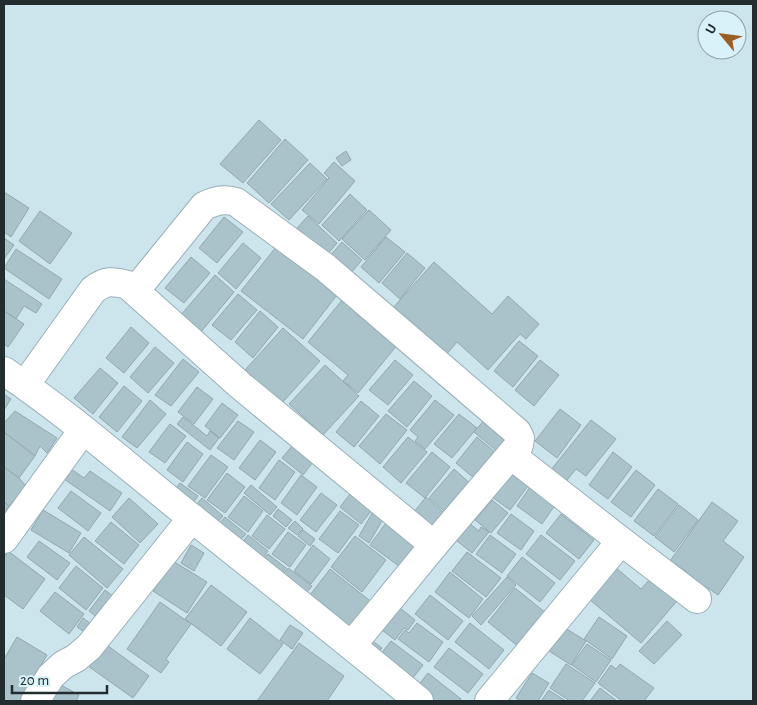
<svg xmlns="http://www.w3.org/2000/svg" width="757" height="705" viewBox="0 0 757 705" font-family="'Alegreya Sans',sans-serif">
  <style>
    .building { fill: #aac2c9; stroke: #91a8af }
    .lines { fill: none; stroke-linecap: round; stroke-linejoin: round }
    .minor-casing { stroke: #99b0b7; stroke-width: 30 }
    .minor { stroke: #fff; stroke-width: 28 }
  </style>
  <rect width="100%" height="100%" fill="#cce4ec"/>
  <!-- building -->
  <g class="building">
    <path d="M259 120 281 140 243 183 220 164Z"/>
    <path d="M285 139 308 160 269 203 247 183Z"/>
    <path d="M346 151 351 160 342 166 336 158Z"/>
    <path d="M334 162 355 181 319 224 302 210 329 178 324 173Z"/>
    <path d="M310 163 327 179 289 220 271 204Z"/>
    <path d="M4 192 29 208 11 237 4 232Z"/>
    <path d="M350 194 367 210 339 241 322 225Z"/>
    <path d="M369 210 391 230 365 260 342 239Z"/>
    <path d="M40 211 72 233 50 264 19 241Z"/>
    <path d="M308 216 337 243 326 256 297 228Z"/>
    <path d="M224 217 243 232 217 263 199 248Z"/>
    <path d="M386 237 405 252 379 283 361 267Z"/>
    <path d="M4 238 14 245 4 259Z"/>
    <path d="M342 242 362 260 350 274 330 256Z"/>
    <path d="M243 243 261 258 236 289 218 273Z"/>
    <path d="M276 247 337 295 303 339 241 291Z"/>
    <path d="M16 249 62 279 49 299 4 268Z"/>
    <path d="M407 253 425 268 400 299 382 283Z"/>
    <path d="M191 257 210 273 184 303 165 288Z"/>
    <path d="M434 262 492 314 508 296 539 324 526 339 520 334 488 370 457 342 445 356 392 309Z"/>
    <path d="M215 275 234 292 200 333 180 316Z"/>
    <path d="M4 279 42 304 36 313 24 306 16 319 4 311Z"/>
    <path d="M238 294 257 310 231 340 212 325Z"/>
    <path d="M343 299 398 344 358 393 343 381 348 375 308 342Z"/>
    <path d="M4 311 24 324 8 347 4 344Z"/>
    <path d="M260 311 278 327 253 358 235 342Z"/>
    <path d="M131 327 149 343 124 373 106 358Z"/>
    <path d="M283 328 320 361 282 403 245 370Z"/>
    <path d="M519 341 538 356 513 387 494 371Z"/>
    <path d="M155 347 174 363 148 393 130 377Z"/>
    <path d="M183 359 199 372 171 406 155 395Z"/>
    <path d="M395 360 413 375 388 405 369 390Z"/>
    <path d="M540 360 559 375 534 406 515 390Z"/>
    <path d="M325 365 359 396 323 435 289 404Z"/>
    <path d="M100 368 118 383 93 414 74 398Z"/>
    <path d="M414 381 432 396 407 427 388 411Z"/>
    <path d="M124 386 142 401 117 432 99 417Z"/>
    <path d="M197 387 213 399 194 424 178 412Z"/>
    <path d="M4 394 11 399 4 410Z"/>
    <path d="M150 400 166 414 137 448 122 437Z"/>
    <path d="M435 400 454 415 425 449 415 441 418 437 410 430Z"/>
    <path d="M361 401 379 416 354 447 336 432Z"/>
    <path d="M222 403 238 415 220 438 205 426Z"/>
    <path d="M560 409 581 425 557 458 535 441Z"/>
    <path d="M15 411 57 438 47 453 40 446 35 456 4 432V423Z"/>
    <path d="M386 414 407 430 380 464 359 446Z"/>
    <path d="M459 414 477 428 452 458 434 444Z"/>
    <path d="M183 417 207 436 210 431 219 438 210 450 177 424Z"/>
    <path d="M487 417 511 437 498 452 474 432Z"/>
    <path d="M591 420 616 439 586 476 576 469 564 484 550 471Z"/>
    <path d="M238 421 254 432 234 460 217 448Z"/>
    <path d="M170 424 186 436 165 463 149 452Z"/>
    <path d="M4 432 35 456 19 478 4 467Z"/>
    <path d="M408 437 427 452 401 483 383 467Z"/>
    <path d="M477 437 496 453 475 479 456 463Z"/>
    <path d="M260 440 276 452 255 480 239 468Z"/>
    <path d="M187 442 203 454 183 482 167 470Z"/>
    <path d="M292 446 313 462 303 475 282 458Z"/>
    <path d="M432 452 450 467 425 498 406 483Z"/>
    <path d="M613 452 632 467 608 499 589 485Z"/>
    <path d="M211 455 228 467 205 498 188 486Z"/>
    <path d="M279 460 295 472 275 500 259 488Z"/>
    <path d="M4 467 19 478 26 486 9 506 4 502Z"/>
    <path d="M71 469 84 478 90 471 122 493 110 511 64 479Z"/>
    <path d="M454 469 473 486 449 515 429 498Z"/>
    <path d="M636 470 655 485 631 517 611 502Z"/>
    <path d="M227 473 245 487 225 513 207 500Z"/>
    <path d="M511 473 528 486 510 510 492 497Z"/>
    <path d="M301 475 317 487 297 515 281 503Z"/>
    <path d="M180 483 198 496 188 510 170 496Z"/>
    <path d="M251 485 277 507 270 515 244 493Z"/>
    <path d="M530 487 555 505 542 524 517 506Z"/>
    <path d="M354 489 375 506 361 524 340 507Z"/>
    <path d="M658 489 678 504 654 536 634 521Z"/>
    <path d="M71 491 101 513 88 531 58 508Z"/>
    <path d="M321 493 337 505 316 532 300 520Z"/>
    <path d="M244 496 263 511 248 532 228 517Z"/>
    <path d="M426 497 444 513 432 527 414 512Z"/>
    <path d="M129 498 158 524 140 543 112 517Z"/>
    <path d="M202 498 223 516 211 530 190 512Z"/>
    <path d="M492 500 508 513 491 533 475 520Z"/>
    <path d="M4 502 9 506 4 513Z"/>
    <path d="M712 502 738 521 723 541 744 557 718 595 705 586 701 593 682 579 687 572 670 561Z"/>
    <path d="M679 505 698 520 674 552 655 537Z"/>
    <path d="M278 509 292 520 286 527 273 516Z"/>
    <path d="M43 510 81 533 69 553 31 530Z"/>
    <path d="M374 510 385 516 369 543 359 536Z"/>
    <path d="M340 511 359 525 338 553 319 539Z"/>
    <path d="M511 514 534 531 521 550 497 533Z"/>
    <path d="M561 514 594 540 579 559 546 533Z"/>
    <path d="M267 515 285 529 269 549 252 536Z"/>
    <path d="M225 517 246 534 234 547 214 530Z"/>
    <path d="M388 520 421 543 403 569 370 545Z"/>
    <path d="M295 521 303 529 297 535 288 528Z"/>
    <path d="M111 522 139 545 124 564 95 541Z"/>
    <path d="M469 523 479 531 481 527 489 532 472 553 456 540Z"/>
    <path d="M303 530 315 539 310 546 298 536Z"/>
    <path d="M288 532 306 545 290 567 272 554Z"/>
    <path d="M248 535 268 551 256 567 236 551Z"/>
    <path d="M490 535 516 554 502 573 476 554Z"/>
    <path d="M541 535 575 561 560 580 526 554Z"/>
    <path d="M355 536 386 560 362 592 331 567Z"/>
    <path d="M84 537 123 569 107 588 69 555Z"/>
    <path d="M39 541 70 563 57 580 27 557Z"/>
    <path d="M191 545 204 553 194 571 181 563Z"/>
    <path d="M313 545 330 559 311 584 294 571Z"/>
    <path d="M8 551 45 579 23 609 4 595V557Z"/>
    <path d="M467 552 501 578 486 597 452 571Z"/>
    <path d="M268 554 286 568 274 583 256 568Z"/>
    <path d="M522 557 555 583 540 602 507 576Z"/>
    <path d="M173 561 207 582 187 613 153 591Z"/>
    <path d="M76 566 103 588 86 610 59 588Z"/>
    <path d="M615 567 641 589 651 578 677 601 641 643 589 599Z"/>
    <path d="M288 568 312 586 300 601 276 582Z"/>
    <path d="M330 569 374 604 345 641 304 603Z"/>
    <path d="M450 572 483 599 469 618 435 592Z"/>
    <path d="M507 577 516 585 481 625 472 616Z"/>
    <path d="M211 585 247 612 221 646 185 619Z"/>
    <path d="M515 588 546 613 519 647 488 622Z"/>
    <path d="M105 590 118 600 102 621 89 611Z"/>
    <path d="M55 592 84 614 69 634 40 611Z"/>
    <path d="M430 595 463 621 448 640 415 614Z"/>
    <path d="M160 602 191 624 166 659 169 662 161 673 127 649Z"/>
    <path d="M400 608 415 620 408 630 404 628 395 640 382 630Z"/>
    <path d="M599 617 627 636 612 659 584 639Z"/>
    <path d="M83 618 95 627 90 636 77 627Z"/>
    <path d="M250 618 283 644 260 674 227 649Z"/>
    <path d="M667 621 682 635 654 664 639 651Z"/>
    <path d="M417 623 443 642 429 662 398 639 405 630 409 633Z"/>
    <path d="M470 623 504 650 489 669 455 642Z"/>
    <path d="M290 625 303 633 292 649 280 640Z"/>
    <path d="M565 628 586 641 571 665 549 651Z"/>
    <path d="M17 637 47 655 20 701H4V659Z"/>
    <path d="M370 639 382 648 371 662Z"/>
    <path d="M100 640 149 676 133 698 88 666 99 652Z"/>
    <path d="M391 641 423 665 405 688 373 664Z"/>
    <path d="M299 643 344 676 327 701H257Z"/>
    <path d="M587 644 611 660 596 682 572 665Z"/>
    <path d="M449 648 483 674 468 693 434 667Z"/>
    <path d="M566 664 595 683 582 701H570L550 688Z"/>
    <path d="M620 664 654 688 644 701H622L598 683 611 665 616 669Z"/>
    <path d="M428 673 461 699 459 701H425L413 692Z"/>
    <path d="M532 673 549 683 538 701H521L516 698Z"/>
    <path d="M48 678 79 695 76 701H47Z"/>
    <path d="M600 688 617 701H590Z"/>
    <path d="M549 690 550 691 566 701H541Z"/>
  </g>
  <g class="lines">
    <!-- minor casing -->
    <g class="minor-casing">
      <g id="minor">
        <path d="M135 291 204 206C215 201 224 198 236 202L326 268 517 432 520 438 519 445 434 545 352 645"/>
        <path d="M4 371C70 415 130 469 192 518 268 579 344 639 419 701"/>
        <path d="M25 385 93 290C106 280 112 281 128 285L241 386 434 545"/>
        <path d="M511 455 621 541 697 599"/>
        <path d="M4 539 83 430"/>
        <path d="M35 701 51 676 63 665 76 658 89 647 192 518"/>
        <path d="M489 701 621 541"/>
      </g>
    </g>
    <!-- minor -->
    <use href="#minor" class="minor"/>
  </g>
  <!-- border -->
  <rect width="757" height="705" fill="none" stroke="#232d30" stroke-width="10"/>
  <!-- north arrow -->
  <g transform="translate(722 35) rotate(299)"><circle r="24" fill="#d9f2f9" stroke="#90a3a9"/>
  <path d="M0-4L9 19L0 12L-9 19Z" fill="#9d5e25"/>
  <text y="-8" font-size="14" font-weight="bold" text-anchor="middle" fill="#232d30">U</text>
  </g>
  <!-- scale -->
  <path d="M12 685v8h95v-8" fill="none" stroke="#232d30" stroke-width="2.5"/>
  <text x="20" y="685" font-size="15" fill="#232d30" stroke="#d9f2f9" stroke-width="4" paint-order="stroke">20 m</text>
</svg>
